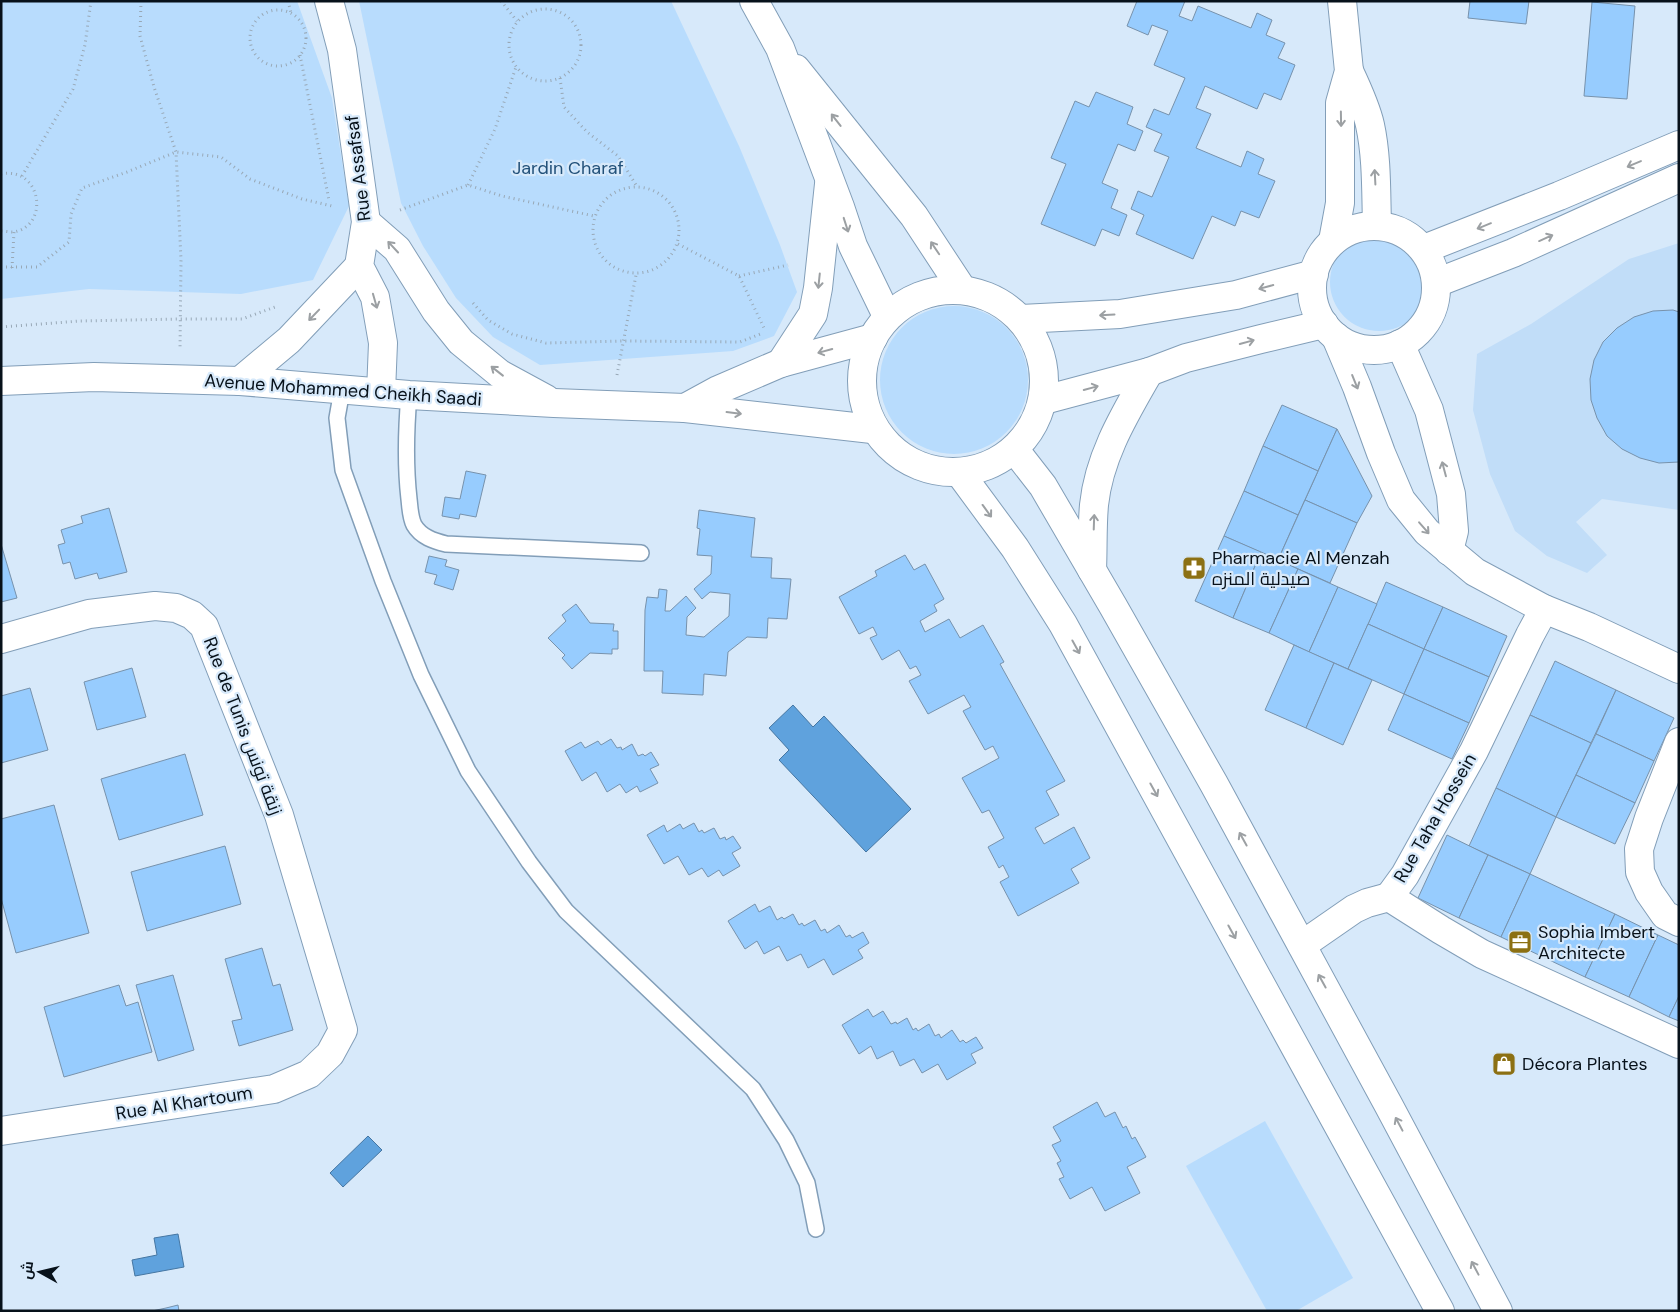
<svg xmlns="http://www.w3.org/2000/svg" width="1680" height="1312" viewBox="0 0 1680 1312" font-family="'DM Sans',Cairo,sans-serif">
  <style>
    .built { fill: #c1ddf8 }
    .green { fill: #b8dcfd }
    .water { fill: #5fa2dd; stroke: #4576a2 }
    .building { fill: #97ccfe; stroke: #7792ac }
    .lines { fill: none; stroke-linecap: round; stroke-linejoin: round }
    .service-casing { stroke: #829eb8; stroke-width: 18 }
    .minor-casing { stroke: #829eb8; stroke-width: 30 }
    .tertiary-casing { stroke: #829eb8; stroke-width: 30 }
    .secondary-casing { stroke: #829eb8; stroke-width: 30 }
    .path { stroke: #98a8b6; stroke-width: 3; stroke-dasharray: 1 4; stroke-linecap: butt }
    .service { stroke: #fff; stroke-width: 15 }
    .minor { stroke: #fff; stroke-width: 28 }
    .tertiary { stroke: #fff; stroke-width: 28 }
    .secondary { stroke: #fff; stroke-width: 28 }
    .oneway { stroke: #9ca0a3 }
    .labels { text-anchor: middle; stroke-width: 4.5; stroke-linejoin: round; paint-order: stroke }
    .street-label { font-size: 18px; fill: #07111a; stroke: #d7e9fa }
    .park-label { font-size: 18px; fill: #215079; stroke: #d7e9fa }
    .poi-label { font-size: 18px; fill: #07111a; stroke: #d7e9fa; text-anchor: start }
  </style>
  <rect width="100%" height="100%" fill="#d7e9fa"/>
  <!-- built -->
  <path class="built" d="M1679 243V510L1602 499 1576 522 1607 555 1587 573 1547 556 1515 531 1490 474 1473 410 1477 354 1531 324 1629 259Z"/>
  <!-- green -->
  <g class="green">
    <path d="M1 1H297L332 98 349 206 313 280 241 294 89 289 1 299Z"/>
    <path d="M359 1H671L739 146 780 245 797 292 774 336 733 351 540 365 493 337 456 298 423 246 401 203Z"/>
    <circle cx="1379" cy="282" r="49"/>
    <circle cx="954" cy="380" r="74"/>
    <path d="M1265 1121 1353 1278 1296 1311H1267L1186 1166Z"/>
  </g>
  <!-- water -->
  <g class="water">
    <path d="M793 705 813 727 824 716 911 809 866 852 779 760 789 750 769 728Z"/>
    <path d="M368 1136 382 1150 343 1187 330 1173Z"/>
    <path d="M178 1234 184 1267 135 1276 132 1260 157 1255 154 1238Z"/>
  </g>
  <!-- building -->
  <g class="building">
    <path d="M1137 1H1185L1179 16 1192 21 1198 6 1251 28 1257 13 1272 20 1266 35 1285 43 1278 58 1295 65 1281 100 1264 93 1257 109 1205 86 1196 108 1211 114 1196 148 1241 167 1247 151 1264 159 1258 174 1275 181 1259 218 1241 211 1235 226 1212 216 1193 259 1136 234 1144 215 1131 209 1138 191 1152 197 1169 157 1154 151 1162 134 1146 127 1154 109 1169 115 1185 78 1154 65 1168 31 1152 25 1148 35 1127 26Z"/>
    <path d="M1470 1H1529L1526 24 1468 18Z"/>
    <path d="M1592 2 1635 6 1627 99 1584 96Z"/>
    <path d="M1096 92 1133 107 1127 124 1143 131 1135 151 1118 144 1102 183 1118 190 1111 208 1127 215 1119 236 1102 229 1095 246 1041 224 1066 164 1051 158 1075 101 1089 107Z"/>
    <path d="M1673 310 1679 312V462L1659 463 1640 458 1622 449 1607 436 1597 418 1591 400 1590 379 1594 360 1603 342 1617 328 1634 317 1653 311Z"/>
    <path d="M1282 405 1337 429 1318 471 1263 446Z"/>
    <path d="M1337 429 1372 496 1357 523 1305 500Z"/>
    <path d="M1263 446 1318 471 1298 515 1244 491Z"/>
    <path d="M466 471 486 475 476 517 460 514 459 519 442 516 445 497 460 499Z"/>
    <path d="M1244 491 1298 515 1278 560 1224 536Z"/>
    <path d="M1305 500 1357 523 1330 583 1278 560Z"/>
    <path d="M109 508 127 572 99 579 97 573 75 579 70 562 63 564 58 545 65 543 61 530 83 523 81 516Z"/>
    <path d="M699 510 755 518 751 557 772 558 771 578 791 579 787 619 768 618 767 638 747 637 728 652 726 676 704 674 703 695 662 693 663 671H644L645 610 647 597 658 598 659 589 667 590 665 611H670L686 596 696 608 687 617 686 635 704 637 729 616 730 594 710 592 702 599 694 589 711 574 712 556 697 555 700 529 697 528Z"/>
    <path d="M1224 536 1261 552 1233 618 1195 601Z"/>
    <path d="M1 544 17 598 1 602Z"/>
    <path d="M1261 552 1298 569 1269 633 1233 618Z"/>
    <path d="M905 555 914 570 925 564 944 599 934 605 937 611 920 621 925 632 949 619 960 638 983 625 1004 662 1000 664 1065 781 1046 791 1059 815 1035 828 1044 844 1074 827 1090 858 1071 869 1079 883 1018 916 1000 882 1009 877 1003 865 999 868 988 847 1004 838 989 810 982 813 962 778 999 758 993 746 985 750 963 711 971 707 964 695 928 714 909 681 921 675 916 666 910 669 899 650 882 660 870 638 877 635 873 627 859 634 839 597 877 576 875 571Z"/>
    <path d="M429 556 447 560 445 566 459 570 453 590 434 584 437 575 425 572Z"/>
    <path d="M1298 569 1338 587 1309 652 1269 633Z"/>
    <path d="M1386 582 1443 607 1424 649 1368 624Z"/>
    <path d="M1338 587 1377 604 1348 669 1309 652Z"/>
    <path d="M576 604 590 623 614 624 613 631H618V649H612V654L590 653 572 669 562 658 565 655 548 638 566 621 562 615Z"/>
    <path d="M1443 607 1507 636 1489 677 1424 649Z"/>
    <path d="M1368 624 1424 649 1404 694 1348 669Z"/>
    <path d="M1294 645 1334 663 1306 728 1265 710Z"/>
    <path d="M1424 649 1489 677 1469 723 1404 694Z"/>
    <path d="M1555 661 1616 690 1591 743 1530 715Z"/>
    <path d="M1334 663 1372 680 1343 745 1306 728Z"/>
    <path d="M132 668 146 717 97 730 84 682Z"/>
    <path d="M30 688 48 750 1 763V696Z"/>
    <path d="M1616 690 1674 718 1654 761 1596 734Z"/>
    <path d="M1404 694 1469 723 1452 759 1388 730Z"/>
    <path d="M1530 715 1591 743 1556 817 1496 788Z"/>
    <path d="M1596 734 1654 761 1635 803 1576 775Z"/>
    <path d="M611 739 617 748 621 747 622 750 632 744 638 756 643 754 645 756 651 752 659 765 650 769 658 783 640 792 637 786 626 793 620 784 607 792 596 772 582 781 565 751 581 742 585 748 598 741 601 745Z"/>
    <path d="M185 754 203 815 119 840 101 779Z"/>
    <path d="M1576 775 1635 803 1615 844 1556 817Z"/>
    <path d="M1496 788 1556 817 1530 874 1469 846Z"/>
    <path d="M54 805 89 933 16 953 1 898V819Z"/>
    <path d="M694 823 699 832 702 830 704 833 714 828 720 839 725 837 726 840 733 836 741 848 732 853 740 866 723 876 719 870 708 877 702 868 689 875 678 856 664 864 647 835 664 825 667 832 680 824 683 829Z"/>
    <path d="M1447 835 1488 855 1459 918 1418 898Z"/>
    <path d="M225 846 241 904 147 931 131 872Z"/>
    <path d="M1488 855 1530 874 1501 937 1459 918Z"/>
    <path d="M1530 874 1615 914 1585 977 1501 937Z"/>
    <path d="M755 904 759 912 770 906 777 920 782 917 784 919 793 914 799 925 802 923 804 926 815 920 821 931 825 929 827 933 839 925 846 937 850 935 852 938 863 932 869 943 858 950 863 958 833 975 824 959 808 968 801 954 787 961 779 946 764 954 757 941 745 949 728 921Z"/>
    <path d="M1615 914 1658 935 1629 997 1585 977Z"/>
    <path d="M1658 935 1679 945V996L1669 1017 1629 997Z"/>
    <path d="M262 948 273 986 280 984 293 1030 239 1046 232 1021 242 1019 225 959Z"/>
    <path d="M173 975 194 1050 158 1061 136 985Z"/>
    <path d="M119 985 126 1006 138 1002 152 1052 64 1077 44 1007Z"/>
    <path d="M1679 996V1021L1669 1017Z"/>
    <path d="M868 1009 873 1017 883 1011 891 1024 896 1022 897 1024 907 1018 913 1030 916 1028 918 1031 929 1024 935 1036 939 1034 941 1038 952 1030 960 1042 963 1040 966 1043 976 1037 983 1048 971 1054 976 1063 947 1080 938 1064 922 1073 914 1059 900 1066 893 1051 877 1059 871 1046 859 1054 842 1025Z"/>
    <path d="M1097 1102 1105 1117 1115 1112 1123 1128 1126 1126 1132 1139 1135 1137 1146 1157 1127 1167 1140 1193 1105 1211 1092 1187 1070 1199 1059 1179 1064 1177 1057 1163 1061 1161 1052 1145 1061 1141 1053 1127Z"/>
    <path d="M178 1305 179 1311H152L166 1308Z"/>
  </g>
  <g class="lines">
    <!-- service casing -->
    <g class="service-casing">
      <g id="service">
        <path d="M342 390 337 418 343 470 383 581 421 675 468 771 529 862 566 911 753 1089 786 1140 807 1183 816 1229"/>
        <path d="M409 395C406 430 405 464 409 499 410 507 410 517 414 525 421 537 434 541 446 544L641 553"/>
      </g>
    </g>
    <!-- minor casing -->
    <g class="minor-casing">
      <g id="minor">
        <path d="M329 1 342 50 366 222 359 266 375 297 383 343 381 392"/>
        <path d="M1349 71C1357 88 1366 107 1370 125 1377 157 1376 193 1377 225"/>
        <path d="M1333 241 1340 203V103L1349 71 1342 1"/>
        <path d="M1336 337 1357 387 1381 453 1401 500 1427 532 1475 572 1544 609 1589 627 1679 669"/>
        <path d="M1400 344 1429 410 1451 494 1454 531 1449 551"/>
        <path d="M1544 609 1530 635 1474 751 1405 875 1389 897 1441 930 1482 954 1679 1044"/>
        <path d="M1 639 89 614 155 606 176 608 192 615 204 626 279 815 343 1030 330 1054 309 1074 274 1089 1 1131"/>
        <path d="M1679 742 1649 818 1639 849 1640 872 1649 892 1665 915 1679 922"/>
        <path d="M1302 945 1354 909 1367 903 1389 897"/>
      </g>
    </g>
    <!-- tertiary casing -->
    <g class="tertiary-casing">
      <g id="tertiary">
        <path d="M1015 450 1043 486 1113 606 1214 784 1389 1106 1498 1311"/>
        <path d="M959 472 1015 548 1063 624 1440 1311"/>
      </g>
    </g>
    <!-- secondary casing -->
    <g class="secondary-casing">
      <g id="secondary">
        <path d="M754 1 780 48 840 207 853 246 887 316"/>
        <path d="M796 69 914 216 962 289"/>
        <path d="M366 222 397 249 436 311 461 342 500 374 546 399"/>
        <circle cx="1374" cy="288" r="62"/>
        <path d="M1424 249 1559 196 1679 145"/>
        <path d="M1436 283 1513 253 1679 178"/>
        <circle cx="953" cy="381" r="91"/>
        <path d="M1021 319 1120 314 1236 295 1314 274"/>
        <path d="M781 363 813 314 818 288 829 184"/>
        <path d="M1 381 94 377 240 381 409 395 554 403 685 408 872 429"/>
        <path d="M240 381 289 340 359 266"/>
        <path d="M1044 400 1149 372 1186 358 1261 339 1324 324"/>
        <path d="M685 408 718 390 781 363 873 338"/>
        <path d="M1092 570C1093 549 1092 527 1094 505 1099 456 1125 414 1149 372"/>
      </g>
    </g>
    <!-- path -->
    <g class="path">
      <path d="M141 1 140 36 154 87 176 152 181 260 180 350"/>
      <path d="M288 1 291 13"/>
      <path d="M501 1 517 21"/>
      <circle cx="545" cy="45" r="36"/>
      <circle cx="278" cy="38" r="28"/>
      <path d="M300 55 329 200"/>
      <path d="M560 78 564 107 587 132 618 156 636 185"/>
      <path d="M1 174C42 166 50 227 13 232 9 232 5 231 1 231"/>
      <path d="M22 176 73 89 85 45 91 1"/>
      <path d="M468 185 495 129 516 67"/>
      <circle cx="636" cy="230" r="43"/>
      <path d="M400 210 468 185 502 196 594 216"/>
      <path d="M678 244 739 276 765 330"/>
      <path d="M1 267H37L69 242 71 214 82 188 127 172 176 152 221 157 250 179 302 199 332 206"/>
      <path d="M12 268 14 232"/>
      <path d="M739 276 788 265"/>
      <path d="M473 303 488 320 512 334 546 343 623 341 740 342 763 333"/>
      <path d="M1 327 80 321 180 319H242L275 307"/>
      <path d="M617 375 636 275"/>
    </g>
    <!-- service -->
    <use href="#service" class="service"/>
    <!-- minor -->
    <use href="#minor" class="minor"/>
    <!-- tertiary -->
    <use href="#tertiary" class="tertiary"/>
    <!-- secondary -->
    <use href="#secondary" class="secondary"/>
  </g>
  <!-- one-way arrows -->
  <defs><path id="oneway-shaft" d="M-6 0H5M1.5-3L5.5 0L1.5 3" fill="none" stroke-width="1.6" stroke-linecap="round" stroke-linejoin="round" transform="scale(1.25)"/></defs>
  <g class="oneway">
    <use href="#oneway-shaft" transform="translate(1341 119) rotate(89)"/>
    <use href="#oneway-shaft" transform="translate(836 120) rotate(-128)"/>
    <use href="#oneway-shaft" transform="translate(1634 164) rotate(157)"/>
    <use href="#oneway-shaft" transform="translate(1375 177) rotate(-93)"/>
    <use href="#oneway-shaft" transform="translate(846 225) rotate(72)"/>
    <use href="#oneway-shaft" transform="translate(1484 226) rotate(158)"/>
    <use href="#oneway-shaft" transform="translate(1546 238) rotate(-24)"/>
    <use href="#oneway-shaft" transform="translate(393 247) rotate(-133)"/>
    <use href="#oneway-shaft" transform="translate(935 248) rotate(-124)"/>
    <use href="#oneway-shaft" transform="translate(819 281) rotate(96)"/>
    <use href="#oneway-shaft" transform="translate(1266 287) rotate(165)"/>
    <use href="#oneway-shaft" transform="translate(375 301) rotate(74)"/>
    <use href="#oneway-shaft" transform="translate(314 315) rotate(134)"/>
    <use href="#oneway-shaft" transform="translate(1107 315) rotate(177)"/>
    <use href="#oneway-shaft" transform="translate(1247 342) rotate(-15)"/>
    <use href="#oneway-shaft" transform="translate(825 351) rotate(165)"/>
    <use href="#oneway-shaft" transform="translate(497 371) rotate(-142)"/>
    <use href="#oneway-shaft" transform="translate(1355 382) rotate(68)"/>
    <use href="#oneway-shaft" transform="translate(1091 388) rotate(-15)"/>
    <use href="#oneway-shaft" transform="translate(734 413) rotate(7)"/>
    <use href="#oneway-shaft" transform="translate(1444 469) rotate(-105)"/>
    <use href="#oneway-shaft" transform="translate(987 511) rotate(54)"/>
    <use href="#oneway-shaft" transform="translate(1094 522) rotate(-88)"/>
    <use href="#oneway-shaft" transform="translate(1424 528) rotate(49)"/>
    <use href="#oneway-shaft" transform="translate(1076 647) rotate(61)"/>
    <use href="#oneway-shaft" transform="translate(1154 790) rotate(61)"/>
    <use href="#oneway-shaft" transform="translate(1243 839) rotate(-119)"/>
    <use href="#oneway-shaft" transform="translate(1232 932) rotate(61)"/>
    <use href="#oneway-shaft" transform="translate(1322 981) rotate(-119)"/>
    <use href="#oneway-shaft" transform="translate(1399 1124) rotate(-118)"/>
    <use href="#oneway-shaft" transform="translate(1475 1268) rotate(-118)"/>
  </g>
  <!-- icons -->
  <defs>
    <g id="pharmacy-square" transform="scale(1.25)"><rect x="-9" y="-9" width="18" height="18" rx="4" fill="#8c7013" stroke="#d7e9fa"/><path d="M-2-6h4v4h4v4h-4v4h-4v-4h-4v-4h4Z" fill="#fff"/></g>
    <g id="office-square" transform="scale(1.25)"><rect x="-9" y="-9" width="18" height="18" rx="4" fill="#8c7013" stroke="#d7e9fa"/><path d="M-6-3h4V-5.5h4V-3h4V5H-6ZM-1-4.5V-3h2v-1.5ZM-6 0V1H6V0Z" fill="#fff"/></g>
    <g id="shop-square" transform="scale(1.25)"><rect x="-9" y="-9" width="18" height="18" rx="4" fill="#8c7013" stroke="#d7e9fa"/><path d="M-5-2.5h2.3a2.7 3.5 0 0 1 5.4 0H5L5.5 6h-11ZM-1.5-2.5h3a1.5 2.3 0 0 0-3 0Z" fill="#fff"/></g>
  </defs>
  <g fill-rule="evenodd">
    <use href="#pharmacy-square" x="1194" y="568"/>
    <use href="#office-square" x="1520" y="942"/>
    <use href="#shop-square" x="1504" y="1064"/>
  </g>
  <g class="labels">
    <!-- street labels -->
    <g class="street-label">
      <text transform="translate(358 168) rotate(-97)" y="6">Rue Assafsaf</text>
      <text transform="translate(343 390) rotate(4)" y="6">Avenue Mohammed Cheikh Saadi</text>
      <text transform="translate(243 726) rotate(69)" y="6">Rue de Tunis زنقة تونس</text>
      <text transform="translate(1435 818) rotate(-60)" y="6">Rue Taha Hossein</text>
      <text transform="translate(184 1103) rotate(-9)" y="6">Rue Al Khartoum</text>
    </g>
    <!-- park labels -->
    <g class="park-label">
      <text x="568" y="174">Jardin Charaf</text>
    </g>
    <!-- poi labels -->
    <g class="poi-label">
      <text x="1212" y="564">Pharmacie Al Menzah<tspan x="1212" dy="21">صيدلية المنزه</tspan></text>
      <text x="1538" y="938">Sophia Imbert<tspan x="1538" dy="21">Architecte</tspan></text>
      <text x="1522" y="1070">Décora Plantes</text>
    </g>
  </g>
  <!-- border -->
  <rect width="1680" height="1312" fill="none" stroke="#07111a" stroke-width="5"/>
  <!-- north arrow -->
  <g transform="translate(40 1272) rotate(278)" stroke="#d7e9fa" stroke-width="4" paint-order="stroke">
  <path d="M0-4L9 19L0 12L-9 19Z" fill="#07111a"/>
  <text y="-8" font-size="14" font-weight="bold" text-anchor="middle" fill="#07111a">ش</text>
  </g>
</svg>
